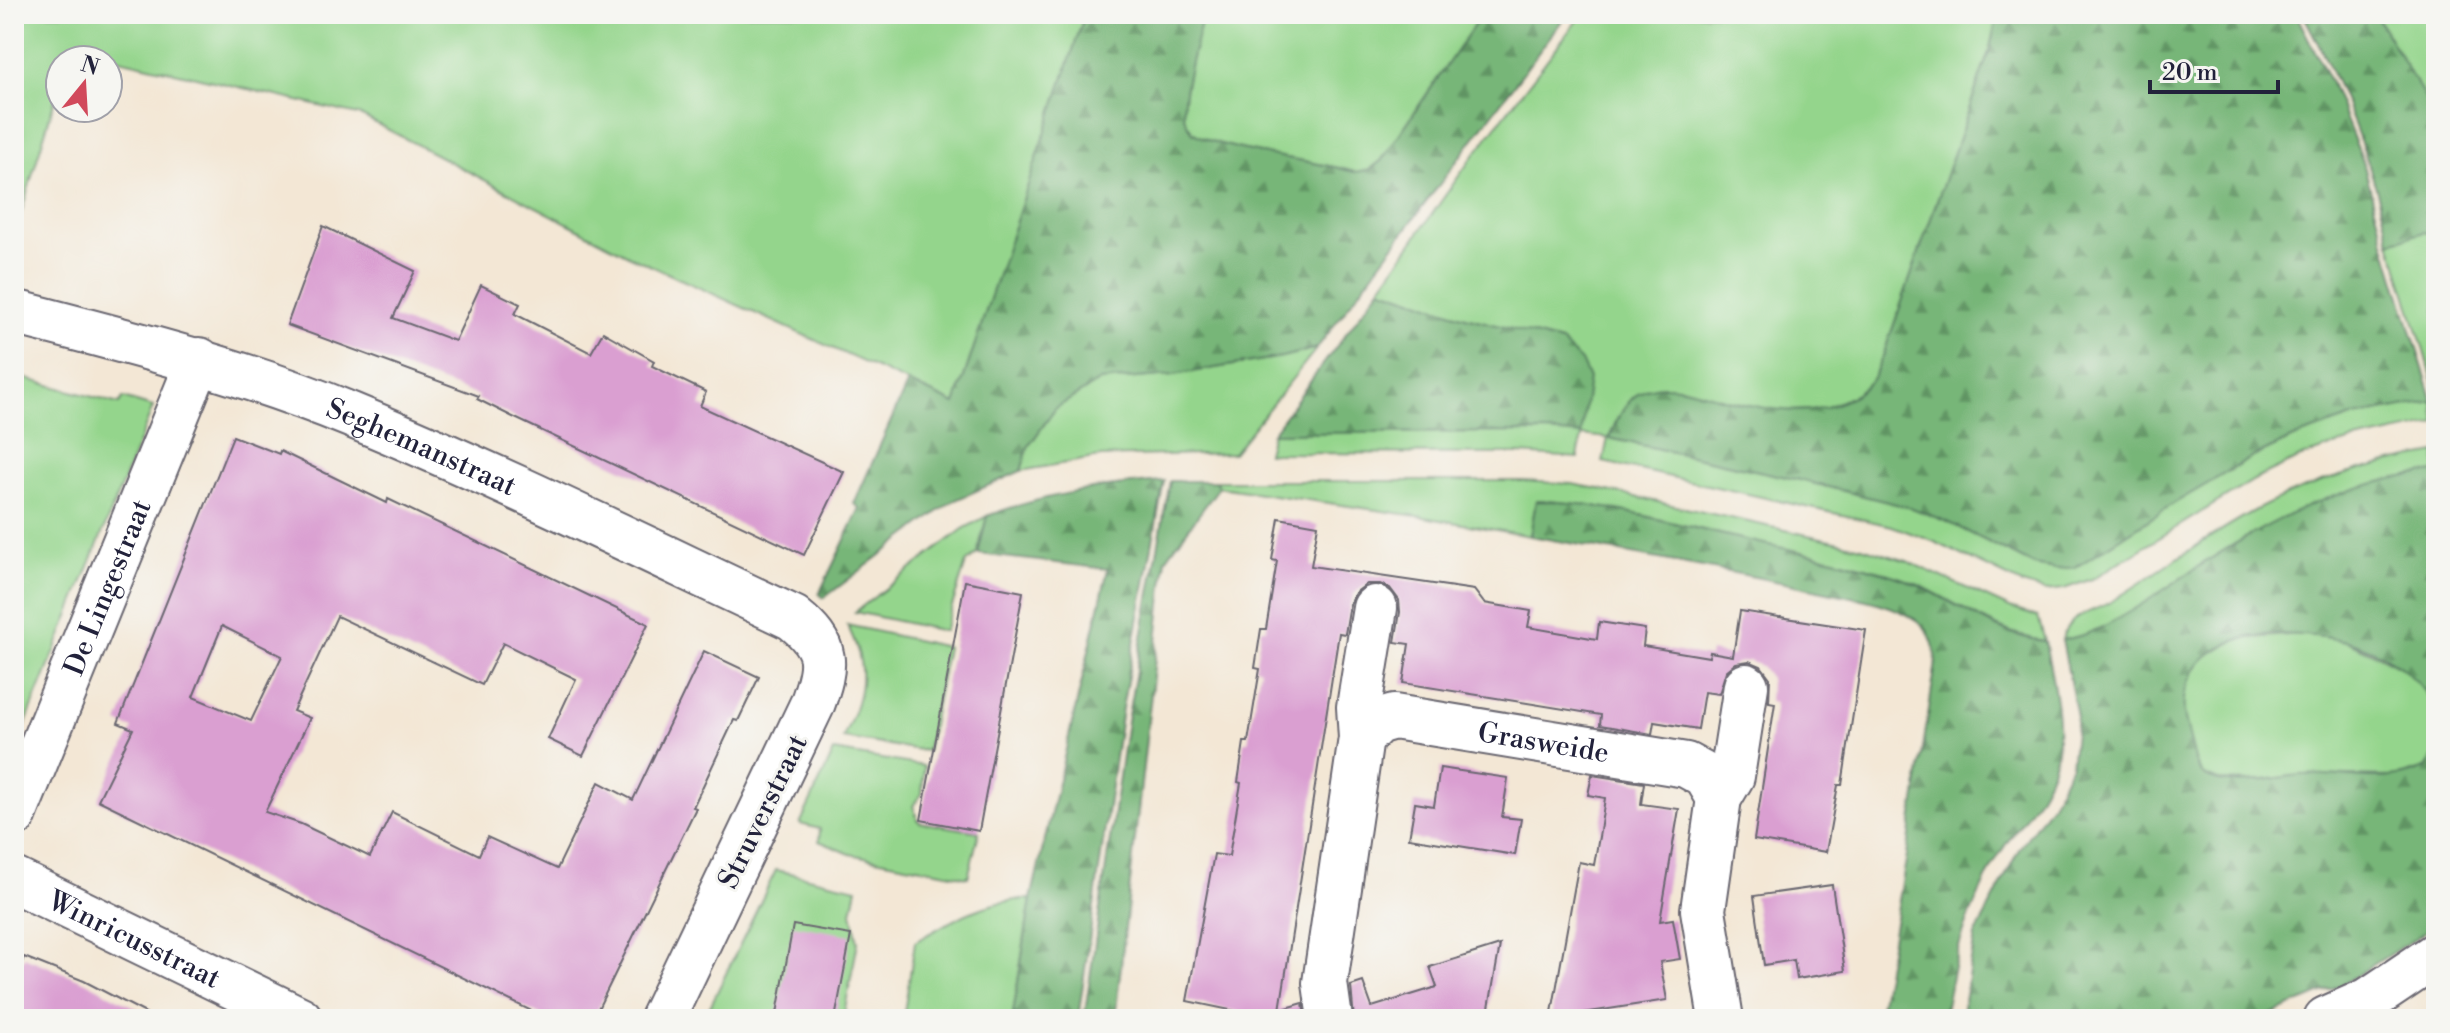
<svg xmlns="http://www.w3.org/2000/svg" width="2450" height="1033" viewBox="0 0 2450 1033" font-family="'Libre Bodoni',serif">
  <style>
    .grass { fill: #94d58c; stroke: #5b7c64; stroke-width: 2 }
    .forest { fill: url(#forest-firs); stroke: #4c6c5a; stroke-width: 2 }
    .building { fill: #da9fd1; fill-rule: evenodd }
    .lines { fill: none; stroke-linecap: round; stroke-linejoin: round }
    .minor-casing { stroke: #6b6771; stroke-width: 48 }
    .minor { stroke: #fff; stroke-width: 44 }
    .labels { text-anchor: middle; stroke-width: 6; stroke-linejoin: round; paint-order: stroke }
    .street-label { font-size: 28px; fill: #22223b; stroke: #f6f6f2 }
  </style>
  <defs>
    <pattern id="forest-firs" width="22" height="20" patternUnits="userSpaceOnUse" patternTransform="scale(2)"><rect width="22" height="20" fill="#77b678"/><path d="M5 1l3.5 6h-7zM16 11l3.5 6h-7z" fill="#619464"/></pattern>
  </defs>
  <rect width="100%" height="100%" fill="#f6f6f2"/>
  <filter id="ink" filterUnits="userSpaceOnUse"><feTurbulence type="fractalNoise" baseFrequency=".0125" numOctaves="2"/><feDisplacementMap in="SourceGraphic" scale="16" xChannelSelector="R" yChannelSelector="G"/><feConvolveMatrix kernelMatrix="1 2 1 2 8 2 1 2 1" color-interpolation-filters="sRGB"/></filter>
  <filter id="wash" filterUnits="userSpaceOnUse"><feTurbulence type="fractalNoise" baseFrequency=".006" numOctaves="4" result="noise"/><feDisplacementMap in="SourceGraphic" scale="32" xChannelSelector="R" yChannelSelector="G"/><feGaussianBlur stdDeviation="1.8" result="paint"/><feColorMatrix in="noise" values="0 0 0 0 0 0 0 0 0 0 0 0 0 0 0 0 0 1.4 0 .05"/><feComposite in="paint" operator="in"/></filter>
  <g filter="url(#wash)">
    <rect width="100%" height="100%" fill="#f3e7d5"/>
    <!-- grass -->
    <g class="grass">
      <path d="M14 14H1085L955 404 634 258 362 116 98 54 71 46 66 60H60V82L14 237V94L24 36 14 33Z"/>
      <path d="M1203 14H1482L1381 161 1369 170 1354 172C1320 161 1214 150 1193 132 1190 129 1185 121 1184 116 1180 95 1198 38 1203 14Z"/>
      <path d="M1582 14H1998L1989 52 1883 356 1871 382 1850 397 1820 410 1783 411 1748 406 1681 387H1657L1618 417 1609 438 1800 480 1912 508 1948 522 2034 565 2056 569 2076 567 2173 504 2253 457 2293 438 2355 416 2433 401 2436 424 2341 444 2304 456 2254 480 2092 579 2064 589 2045 591 2022 584 1935 542 1892 526 1603 462 1608 438 1582 435 1578 458 1518 454 1267 453 1272 433 1558 432 1561 342 1462 316 1380 288 1468 163Z"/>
      <path d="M2375 14H2436V109L2424 97Z"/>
      <path d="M2425 232 2436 236V390L2390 242Z"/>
      <path d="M1317 348 1233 453 1100 457 1021 471 1028 447 1056 408 1100 381 1173 375 1282 357Z"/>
      <path d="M16 376 119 404 123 398 153 407 14 753Z"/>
      <path d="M2436 453V472C2368 481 2307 503 2247 537 2193 567 2122 631 2062 640 2067 614 2092 613 2112 601 2160 571 2206 537 2256 510 2313 480 2374 464 2436 453Z"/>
      <path d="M1215 481H1522L1572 484 1599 489 1862 547 1907 561 2010 608 2038 617 2045 641C1995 634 1957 601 1912 582 1859 561 1801 553 1746 540 1678 525 1607 502 1536 501L1530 536 1424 517 1219 487Z"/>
      <path d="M987 516 977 554 966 563 944 631 855 612 963 529Z"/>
      <path d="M847 625 947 647 927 751 843 738C863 694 870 669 847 625Z"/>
      <path d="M2301 634 2344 640 2375 654 2406 670 2428 693 2436 710V753L2426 768 2395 777 2302 775 2251 782 2219 781 2203 775 2196 763 2185 720 2182 699 2189 678 2206 655 2239 639Z"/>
      <path d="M834 751 924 766 922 794 913 806 919 822 979 832 968 877 850 854 819 841 820 829 800 824Z"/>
      <path d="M776 870 857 888 852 912 858 942 843 1019H704Z"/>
      <path d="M1031 899 1013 1014 1031 1019H903L915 942C953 919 986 900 1031 899Z"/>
    </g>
    <!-- forest -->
    <g class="forest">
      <path d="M1085 14H1203C1198 38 1180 95 1184 116 1185 121 1190 129 1193 132 1214 150 1320 161 1354 172L1369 170 1381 161 1482 14H1567L1317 348 1282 357 1173 375 1100 381 1056 408 1028 447 1021 471 951 502 824 598 819 594 860 508 854 504 908 382 955 404Z"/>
      <path d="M1998 14H2296L2331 83 2363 161 2385 245 2433 401 2355 416 2293 438 2253 457 2173 504 2076 567 2056 569 2034 565 1948 522 1912 508 1800 480 1609 438C1617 421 1625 398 1645 390 1667 380 1696 391 1717 397 1767 411 1828 424 1869 383 1876 376 1879 364 1883 356L1989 52Z"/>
      <path d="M2303 14H2375L2424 97 2436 109V236L2425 232 2390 242C2372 160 2342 88 2303 14Z"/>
      <path d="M1380 288 1462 316 1561 342 1581 361 1589 379 1581 435 1544 432 1272 433Z"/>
      <path d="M2436 472V710C2418 671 2373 644 2331 638 2286 632 2225 628 2196 668 2182 688 2181 708 2188 731 2192 744 2193 767 2204 775 2227 791 2274 777 2300 775 2332 772 2366 782 2397 776 2407 775 2417 771 2426 768L2436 753V925L2343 984 2260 1019H1961L1975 936 2019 849 2053 802 2071 765 2077 717 2062 640C2088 636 2107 625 2129 612 2169 588 2206 559 2247 537 2306 503 2369 479 2436 472Z"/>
      <path d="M1164 481 1122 708 1078 1019H1031L1013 1014 1031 899 1108 569 978 554 987 516C1045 494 1103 486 1164 481Z"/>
      <path d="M1170 481H1215L1219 487 1166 559 1115 1019H1084L1127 721Z"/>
      <path d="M1536 501C1601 501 1665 522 1728 536 1787 550 1849 559 1906 580 1953 598 1993 636 2045 641 2051 676 2062 714 2057 750 2051 795 2012 828 1992 867 1979 893 1967 919 1959 947 1952 971 1949 995 1943 1019H1878L1908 849 1936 662C1935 646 1930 629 1916 620 1889 601 1849 597 1818 590 1722 569 1626 553 1530 536Z"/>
    </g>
    <g id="blocks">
      <!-- building -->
      <g class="building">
        <path d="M323 226 415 271 393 318 455 341 481 285 520 304 515 314 591 353 603 332 654 361 652 366 706 392 700 406 844 472 804 555 513 417 477 399 479 396 287 325Z"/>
        <path d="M233 436 279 454 280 451 387 503 388 499 648 624 583 756 548 739 576 679 503 643 482 685 337 616 293 711 310 718 265 812 301 824 370 857 392 812 479 855 487 837 557 869 599 782 633 800 704 651 759 677 738 721 734 720 693 807 696 808 593 1019H548L98 800 133 729 118 723ZM222 626 282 656 251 721 193 697Z"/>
        <path d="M1279 518 1318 525 1311 566 1474 590 1484 603 1531 611 1528 627 1597 639 1599 622 1645 629 1643 646 1709 657 1710 652 1733 656 1740 611 1866 630 1842 785H1838L1826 852 1754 840 1775 703 1769 702 1770 678 1761 666 1749 661 1736 663 1726 671 1719 694 1704 692 1698 729 1654 722 1652 734 1600 725 1601 715 1403 683 1409 644 1395 642 1400 612 1399 600 1390 588 1380 584H1367L1355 593 1350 604 1345 634 1339 633 1280 1010 1303 1003 1305 1019H1273L1187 1001 1214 854 1229 856 1241 783 1238 782 1244 742H1248L1260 669 1255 668 1261 629H1266L1277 561 1272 560Z"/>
        <path d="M965 581 1023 592 979 831 921 820Z"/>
        <path d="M1440 768 1508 778 1502 817 1521 819 1515 855 1409 838 1415 803 1434 806Z"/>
        <path d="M1592 775 1644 783 1641 804 1679 809 1660 921 1673 919 1680 959 1660 962 1667 1000 1551 1018 1579 862 1594 865 1600 831 1605 798 1588 795Z"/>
        <path d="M1832 885 1845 971 1797 979 1794 960 1764 965 1754 896Z"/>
        <path d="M793 925 851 935 835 1019H776Z"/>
        <path d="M1500 945 1487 1019H1354L1351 986 1363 982 1372 1007 1437 987 1430 967Z"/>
        <path d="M24 957 84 981 157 1019H14V985Z"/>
      </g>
    </g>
  </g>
  <g filter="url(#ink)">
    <use href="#blocks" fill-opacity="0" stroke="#6b6771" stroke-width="2"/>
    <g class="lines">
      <!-- minor casing -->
      <g class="minor-casing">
        <g id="minor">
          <path id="s1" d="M14 312C128 342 242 370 351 415 501 477 646 549 793 618 829 647 827 664 812 705L662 1019"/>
          <path id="s2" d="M1361 738 1377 722 1394 717 1686 765 1706 776 1719 798"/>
          <path id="s3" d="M14 815 199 360"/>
          <path id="s4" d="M14 880 300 1019"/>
          <path d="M1330 1019 1325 983 1361 738 1359 707 1375 608"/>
          <path d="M1721 1019 1703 910 1719 798 1732 776 1746 686"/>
          <path d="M2326 1019 2369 1000 2436 955"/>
        </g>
      </g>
      <!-- minor -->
      <use href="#minor" class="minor"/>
    </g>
  </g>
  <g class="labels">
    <!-- street labels -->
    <g class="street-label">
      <text dy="10" stroke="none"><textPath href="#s1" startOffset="430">Seghemanstraat</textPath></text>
      <text dy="10" stroke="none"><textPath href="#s3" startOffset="246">De Lingestraat</textPath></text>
      <text dy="10" stroke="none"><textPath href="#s2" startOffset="192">Grasweide</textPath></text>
      <text transform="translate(762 811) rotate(-64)" y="10">Struverstraat</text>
      <text dy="10" stroke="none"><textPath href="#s4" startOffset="134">Winricusstraat</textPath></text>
    </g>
  </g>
  <!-- margin -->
  <rect width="2450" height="1033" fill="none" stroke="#f6f6f2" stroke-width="48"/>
  <!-- north arrow -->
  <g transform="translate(84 84) rotate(18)"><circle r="38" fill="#f6f6f2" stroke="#a1a1a9" stroke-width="2"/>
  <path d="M0-6L14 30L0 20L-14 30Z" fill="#d1495b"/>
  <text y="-12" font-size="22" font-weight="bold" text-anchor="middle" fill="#22223b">N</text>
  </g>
  <!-- scale -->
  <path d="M2150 80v12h128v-12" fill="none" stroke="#22223b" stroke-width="4"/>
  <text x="2162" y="80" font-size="24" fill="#22223b" stroke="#f6f6f2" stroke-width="6" paint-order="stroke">20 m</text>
</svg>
